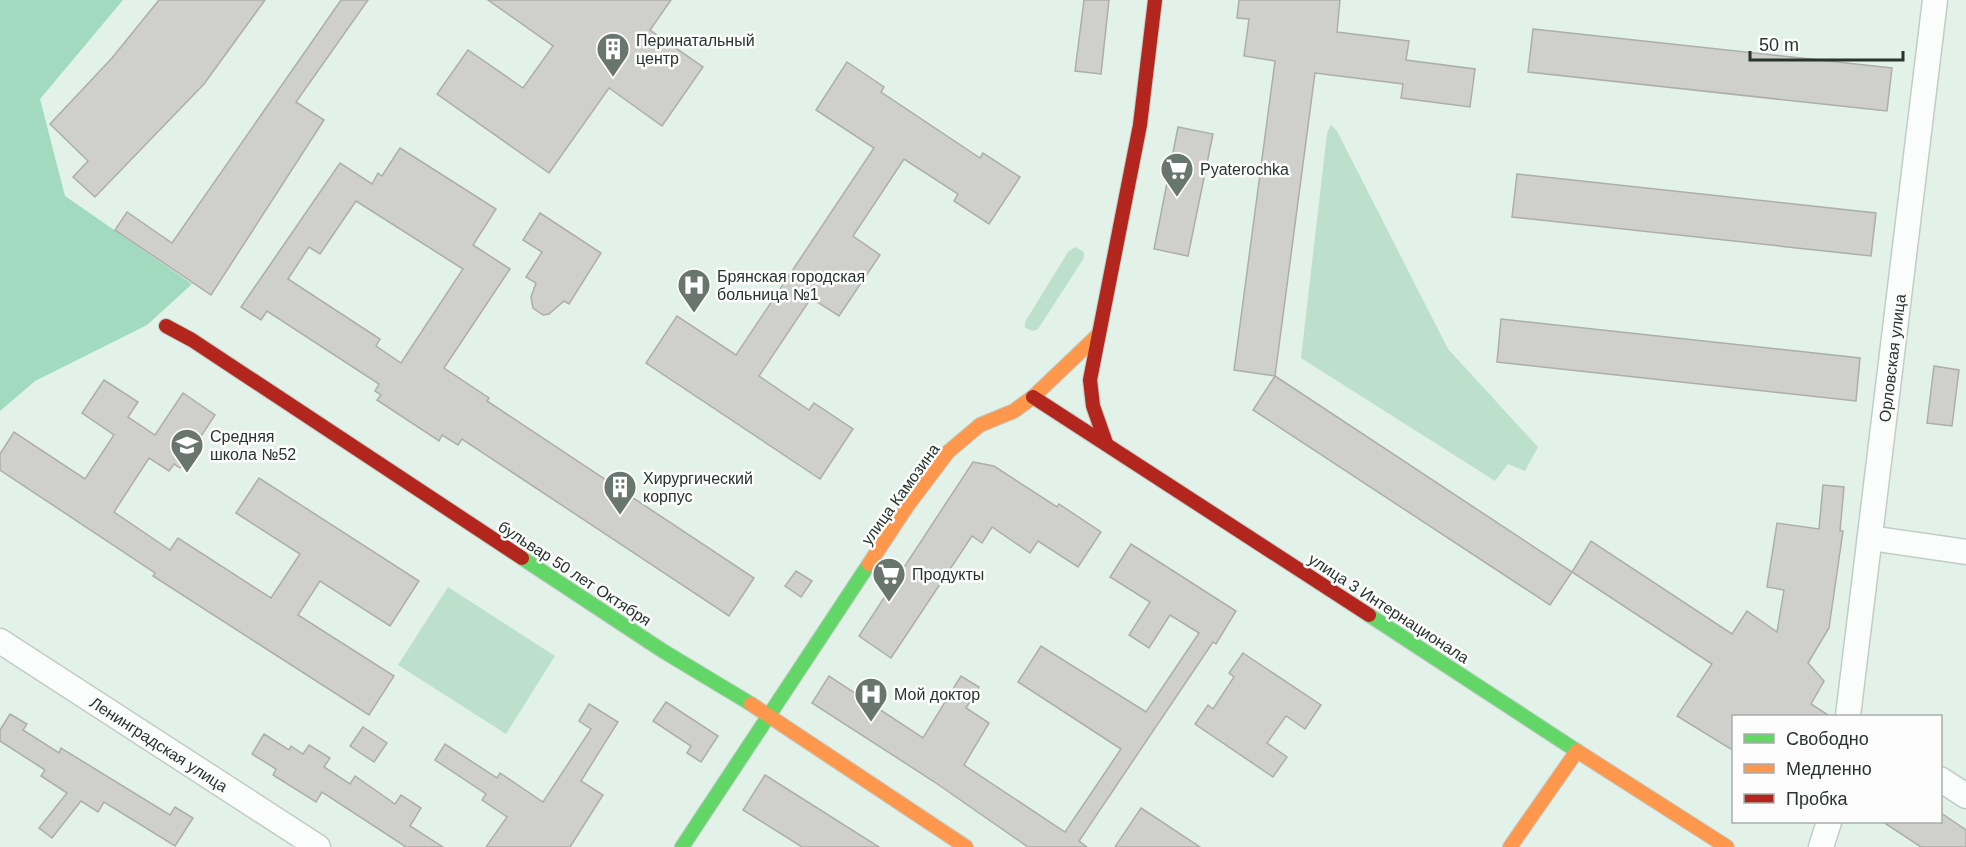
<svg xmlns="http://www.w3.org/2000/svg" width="1966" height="847" viewBox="0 0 1966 847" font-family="Helvetica,sans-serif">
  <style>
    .green { fill: #bde0cd }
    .forest { fill: #a1dabe }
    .building { fill: #cfcfcc; stroke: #adaeab; stroke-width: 1.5; fill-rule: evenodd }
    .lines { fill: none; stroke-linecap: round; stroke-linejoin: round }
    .street-casing { stroke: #c0cdc6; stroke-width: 27 }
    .fast-casing { stroke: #c0cdc6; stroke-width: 16 }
    .slow-casing { stroke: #c0cdc6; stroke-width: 16 }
    .jam-casing { stroke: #c0cdc6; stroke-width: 16 }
    .street { stroke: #fbfdfc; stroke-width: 24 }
    .fast { stroke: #63d668; stroke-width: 14 }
    .slow { stroke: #ff974d; stroke-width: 14 }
    .jam { stroke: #b3261e; stroke-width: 14 }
    .labels { text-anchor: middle; stroke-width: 5; stroke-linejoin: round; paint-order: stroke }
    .poi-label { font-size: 16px; fill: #28342e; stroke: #fdfdfd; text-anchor: start }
    .street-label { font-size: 16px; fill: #28342e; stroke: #fdfdfd }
  </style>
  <rect width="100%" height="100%" fill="#e2f2e9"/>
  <!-- green -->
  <g class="green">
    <path d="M1331 125 1337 131 1448 349 1538 447 1525 471 1508 464 1495 481 1301 358 1327 133Z"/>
    <path d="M1075 247 1084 252V258L1038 329 1033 331 1025 328V322L1068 252Z"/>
    <path d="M448 587 555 656 506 734 398 665Z"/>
  </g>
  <!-- forest -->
  <path class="forest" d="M0 0H123L40 99 65 196 192 284 147 325 35 381 0 411Z"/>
  <!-- building -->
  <g class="building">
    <path d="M159 0H265L204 84 95 197 73 177 88 161 50 124 112 58Z"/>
    <path d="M341 0H368L296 102 324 120 211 295 115 230 127 212 172 243Z"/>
    <path d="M488 0H671L650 30 703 67 662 126 609 88 549 173 437 94 468 50 523 88 553 46Z"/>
    <path d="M1084 0H1109L1101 74 1075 71Z"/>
    <path d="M1239 0H1340L1337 32 1409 41 1406 60 1475 69 1470 107 1401 98 1403 84 1315 73 1275 376 1234 370 1275 61 1244 56 1249 19 1237 18Z"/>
    <path d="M1533 29 1892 68 1887 111 1528 72Z"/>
    <path d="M847 62 884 87 881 92 980 158 983 153 1020 177 989 224 954 201 958 194 904 159 853 236 880 255 839 316 811 298 759 376 809 410 814 403 853 429 820 479 646 363 677 316 736 355 874 148 816 110Z"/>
    <path d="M1178 127 1213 134 1188 256 1154 249Z"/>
    <path d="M400 148 496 209 473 245 510 269 444 368 489 398 487 401 754 578 729 616 462 439 458 445 442 435 439 441 377 400 381 395 375 391 379 384 267 311 261 320 241 307 340 163 372 184 378 173 382 176ZM356 201 463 269 401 363 376 346 380 339 288 279 309 247 320 254Z"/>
    <path d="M1517 174 1876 213 1871 256 1512 217Z"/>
    <path d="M540 213 601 253 569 304 564 301 549 314 543 315 533 308 531 297 536 283 526 277 542 252 523 240Z"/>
    <path d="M1501 319 1860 358 1856 401 1497 362Z"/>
    <path d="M1934 366 1959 370 1952 426 1927 423Z"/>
    <path d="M1275 376 1572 572 1550 605 1253 410Z"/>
    <path d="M104 380 138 402 128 417 155 435 183 393 215 415 180 468 174 464 169 471 149 458 114 512 170 550 178 538 271 598 300 554 236 513 259 478 419 581 390 626 320 581 298 615 394 676 369 715 153 576 155 573 0 470V454L14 432 85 479 114 435 82 413Z"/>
    <path d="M973 462 994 466 1057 507 1059 504 1101 532 1078 567 1038 541 1030 553 992 527 982 543 972 536 891 658 859 636Z"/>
    <path d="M1823 485 1844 487 1840 531H1843L1829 628 1808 663 1824 681 1811 704 1831 717H1734V751L1677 716 1712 664 1572 572 1591 541 1732 634 1747 611 1777 632 1784 590 1767 587 1777 523 1819 529Z"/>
    <path d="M1131 544 1236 611 1216 644 1213 642 1079 841 1087 847H1028L933 781 812 703 829 676 923 738 961 676 979 687 966 708 989 723 964 765 1065 832 1121 749 1018 682 1041 646 1146 712 1199 633 1170 615 1149 648 1129 635 1150 602 1110 577Z"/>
    <path d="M796 571 812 581 801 597 785 586Z"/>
    <path d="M1243 653 1321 705 1305 729 1286 716 1267 743 1287 757 1273 777 1195 724 1208 705 1213 709 1234 677 1229 673Z"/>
    <path d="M666 702 718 736 701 762 687 753 691 746 653 721Z"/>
    <path d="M589 704 618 722 581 781 603 795 570 847H486L507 817 482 800 486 794 435 760 445 744 497 778 500 773 543 802 591 729 579 721Z"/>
    <path d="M10 714 27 724 23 730 59 753 61 748 170 815 175 807 193 818 175 846 104 802 98 812 81 801 52 838 39 828 67 793 41 776 45 770 0 741V730Z"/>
    <path d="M363 727 387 743 374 762 350 746Z"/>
    <path d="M264 734 289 750 291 746 303 754 309 745 330 758 324 767 350 784 355 776 395 804 401 795 421 808 410 826 443 847H406L322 792 316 802 273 775 276 769 252 754Z"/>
    <path d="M765 775 879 847H802L743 810Z"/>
    <path d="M1141 808 1200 847H1115Z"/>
    <path d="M1941 813 1966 830V847H1921L1883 822H1941Z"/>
  </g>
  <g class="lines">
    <!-- street casing -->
    <g class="street-casing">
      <g id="street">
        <path d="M1870 538 1966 552"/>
        <path d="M0 641 318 847"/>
        <path d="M1848 716 1935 0"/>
        <path d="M1940 779 1966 796"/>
        <path d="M1821 847 1829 822"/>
      </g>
    </g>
    <!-- fast casing -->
    <g class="fast-casing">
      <g id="fast">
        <path d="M522 558 663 651 751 704"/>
        <path d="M1369 615 1577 751"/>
        <path d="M682 847 869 564"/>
      </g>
    </g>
    <!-- slow casing -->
    <g class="slow-casing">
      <g id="slow">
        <path d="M869 564 908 505 948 452 980 425 1014 411 1033 397 1098 335"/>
        <path d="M751 704 966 847"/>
        <path d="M1510 847 1577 751 1727 847"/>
      </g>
    </g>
    <!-- jam casing -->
    <g class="jam-casing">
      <g id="jam">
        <path d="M166 326 192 340 522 558"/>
        <path d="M1033 397 1369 615"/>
        <path d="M1106 443 1093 406 1090 380 1140 125 1155 0"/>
      </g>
    </g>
    <!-- street -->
    <use href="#street" class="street"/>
    <!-- fast -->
    <use href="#fast" class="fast"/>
    <!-- slow -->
    <use href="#slow" class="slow"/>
    <!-- jam -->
    <use href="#jam" class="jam"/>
  </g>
  <!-- icons -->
  <defs>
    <g id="building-pin" transform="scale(1.725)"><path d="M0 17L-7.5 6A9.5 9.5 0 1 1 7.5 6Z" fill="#69766f" stroke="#fdfdfd"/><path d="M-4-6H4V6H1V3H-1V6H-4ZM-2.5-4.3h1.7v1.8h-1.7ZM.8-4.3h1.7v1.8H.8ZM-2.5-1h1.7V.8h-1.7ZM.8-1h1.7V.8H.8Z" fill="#fff"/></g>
    <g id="supermarket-pin" transform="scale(1.725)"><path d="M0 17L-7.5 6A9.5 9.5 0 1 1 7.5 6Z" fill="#69766f" stroke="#fdfdfd"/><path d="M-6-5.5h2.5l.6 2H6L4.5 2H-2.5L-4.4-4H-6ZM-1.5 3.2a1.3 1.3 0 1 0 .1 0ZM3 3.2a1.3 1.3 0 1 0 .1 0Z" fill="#fff"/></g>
    <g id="hospital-pin" transform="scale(1.725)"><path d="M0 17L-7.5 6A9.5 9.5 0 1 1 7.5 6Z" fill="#69766f" stroke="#fdfdfd"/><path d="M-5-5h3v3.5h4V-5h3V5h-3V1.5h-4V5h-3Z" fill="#fff"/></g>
    <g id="school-pin" transform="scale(1.725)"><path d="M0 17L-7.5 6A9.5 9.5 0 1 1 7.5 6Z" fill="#69766f" stroke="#fdfdfd"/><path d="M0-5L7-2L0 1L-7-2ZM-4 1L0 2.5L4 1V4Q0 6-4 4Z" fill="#fff"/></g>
  </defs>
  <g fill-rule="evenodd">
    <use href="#building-pin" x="613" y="49"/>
    <use href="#supermarket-pin" x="1177" y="169"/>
    <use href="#hospital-pin" x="694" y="285"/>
    <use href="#school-pin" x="187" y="445"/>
    <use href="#building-pin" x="620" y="487"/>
    <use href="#supermarket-pin" x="889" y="574"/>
    <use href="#hospital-pin" x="871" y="694"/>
  </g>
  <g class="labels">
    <!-- poi labels -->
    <g class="poi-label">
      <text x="636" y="46">Перинатальный<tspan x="636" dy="18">центр</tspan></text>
      <text x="1200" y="175">Pyaterochka</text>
      <text x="717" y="282">Брянская городская<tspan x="717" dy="18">больница №1</tspan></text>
      <text x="210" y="442">Средняя<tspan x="210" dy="18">школа №52</tspan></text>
      <text x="643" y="484">Хирургический<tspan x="643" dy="18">корпус</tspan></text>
      <text x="912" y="580">Продукты</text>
      <text x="894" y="700">Мой доктор</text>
    </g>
    <!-- street labels -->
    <g class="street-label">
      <text transform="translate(1892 358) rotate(-83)" y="6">Орловская улица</text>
      <text transform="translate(900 494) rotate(-54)" y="6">улица Камозина</text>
      <text transform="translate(575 573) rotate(33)" y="6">бульвар 50 лет Октября</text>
      <text transform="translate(1389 608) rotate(33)" y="6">улица 3 Интернационала</text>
      <text transform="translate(159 744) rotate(33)" y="6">Ленинградская улица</text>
    </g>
  </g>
  <!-- legend -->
  <rect x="1732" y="715" width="210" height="108" fill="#fdfdfd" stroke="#a8adaa" stroke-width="1.5"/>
  <rect x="1744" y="734" width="30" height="9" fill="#63d668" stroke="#a8adaa" stroke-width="1.5"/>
  <text x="1786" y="745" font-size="18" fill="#28342e">Свободно</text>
  <rect x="1744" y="764" width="30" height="9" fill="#ff974d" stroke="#a8adaa" stroke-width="1.5"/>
  <text x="1786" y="775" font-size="18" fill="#28342e">Медленно</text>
  <rect x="1744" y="794" width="30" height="9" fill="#b3261e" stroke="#a8adaa" stroke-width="1.5"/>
  <text x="1786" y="805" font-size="18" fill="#28342e">Пробка</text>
  <!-- scale -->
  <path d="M1750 51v9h153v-9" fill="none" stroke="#28342e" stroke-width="3"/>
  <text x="1759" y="51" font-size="18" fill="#28342e" stroke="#fdfdfd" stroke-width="4.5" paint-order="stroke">50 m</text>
</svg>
